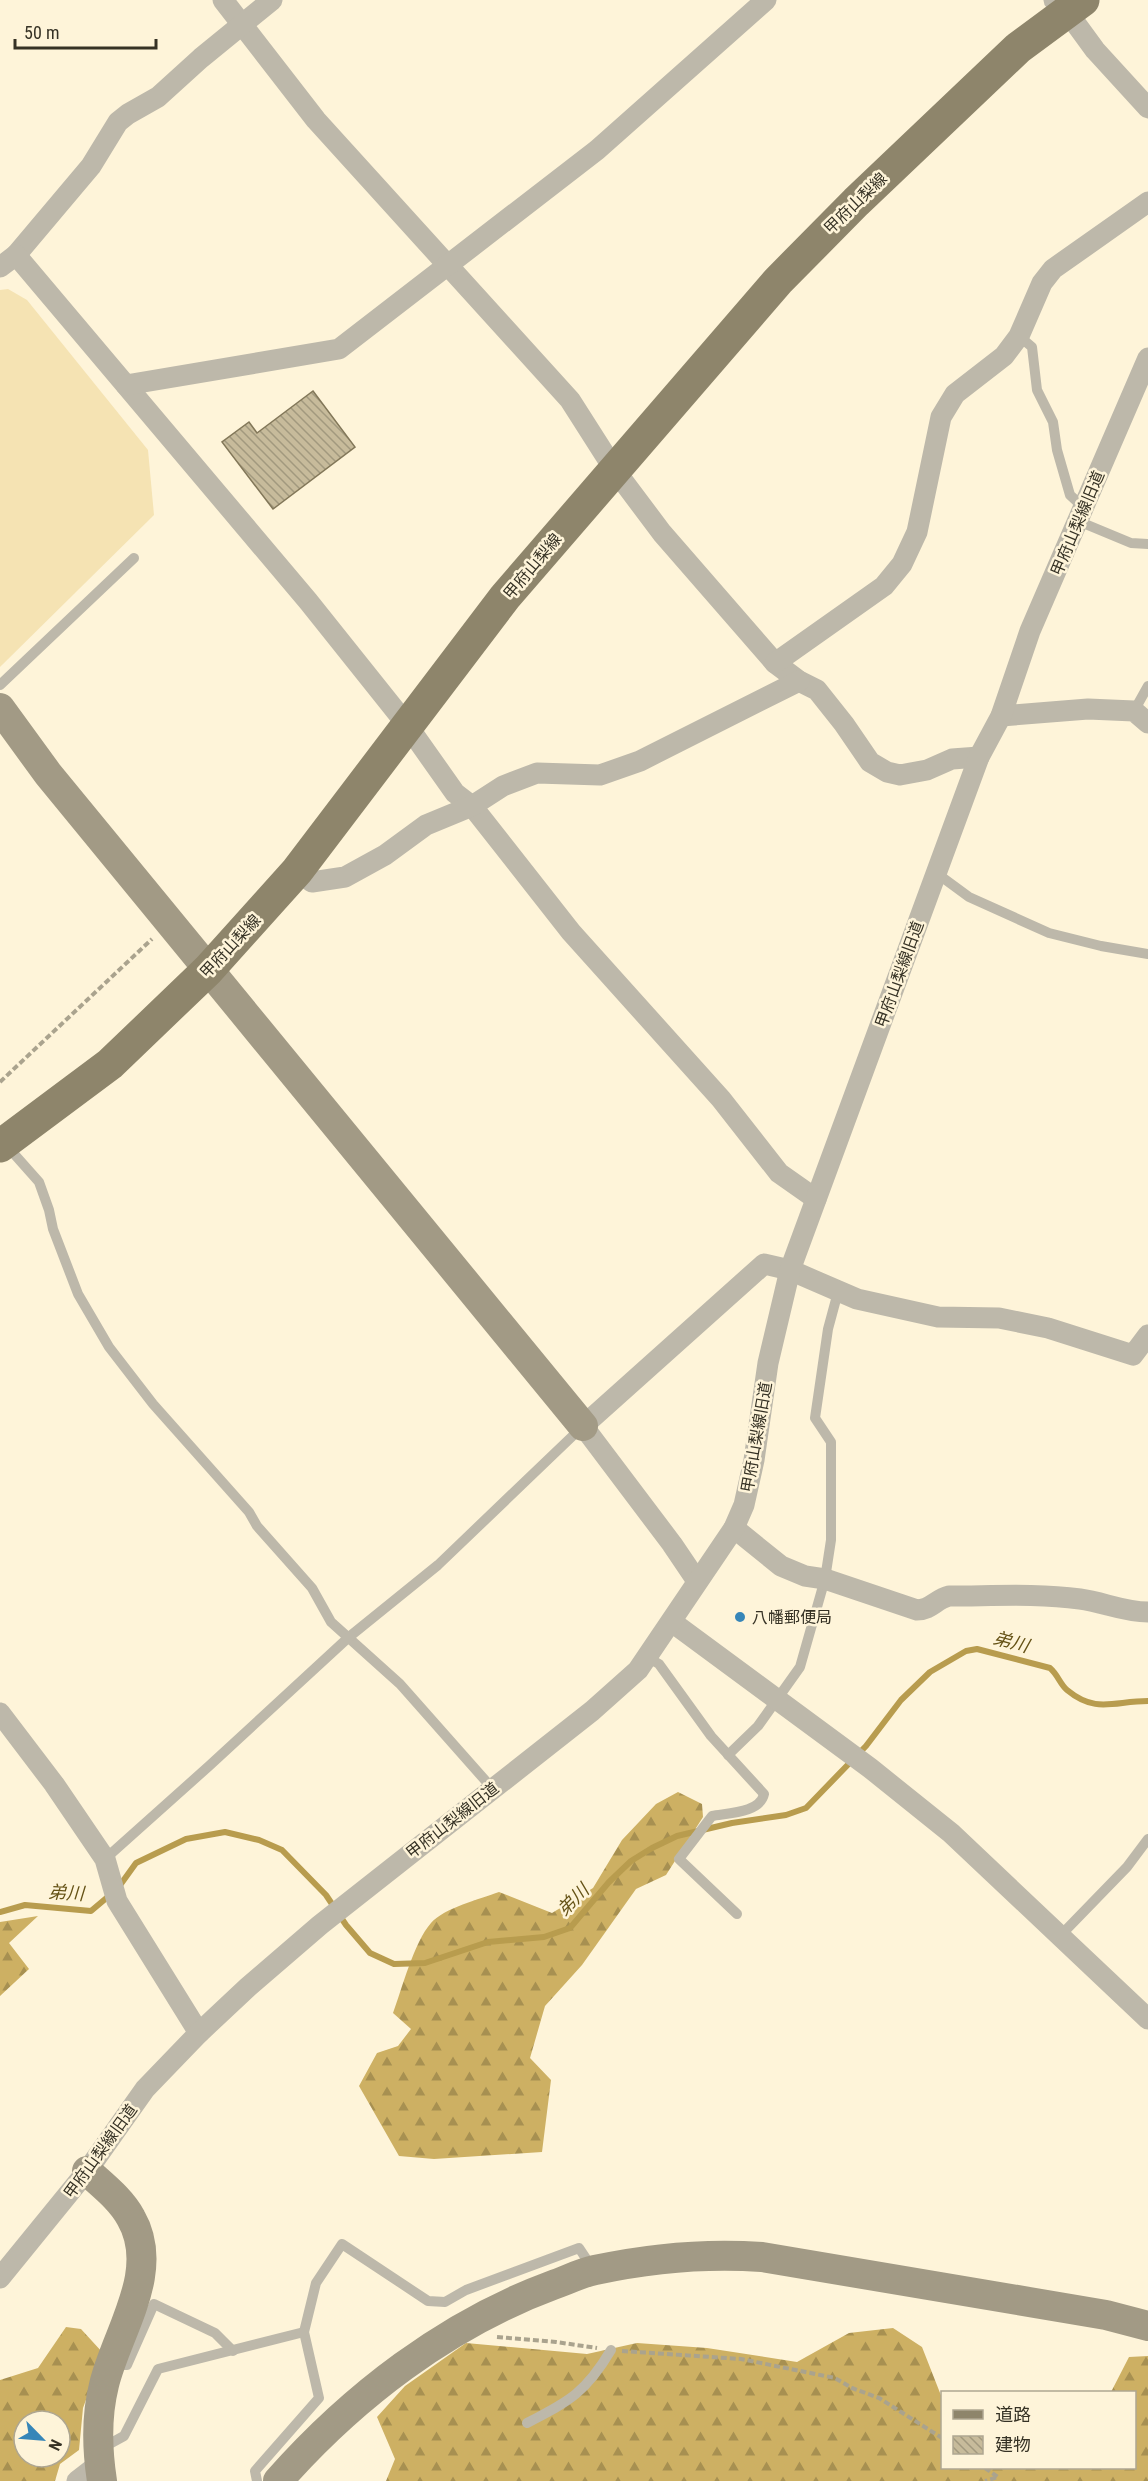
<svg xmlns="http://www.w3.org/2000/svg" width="1148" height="2481" viewBox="0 0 1148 2481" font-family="'Roboto Condensed','Noto Sans JP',sans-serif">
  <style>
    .forest { fill: url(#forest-firs); fill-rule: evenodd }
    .pitch { fill: #f5e3b3 }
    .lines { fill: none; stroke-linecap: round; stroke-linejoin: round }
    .stream { stroke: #b89c4e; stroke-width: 6 }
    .building { fill: url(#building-back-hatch); stroke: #827759; stroke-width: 1.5 }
    .path { stroke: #aaa38e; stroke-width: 4; stroke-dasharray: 6 3; stroke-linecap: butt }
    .lane { stroke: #bdb8aa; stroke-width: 10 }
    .street { stroke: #bdb8aa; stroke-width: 21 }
    .secondary { stroke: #a29a85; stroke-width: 30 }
    .primary { stroke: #8e856b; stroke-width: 33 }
    .poi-dot { fill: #3786b8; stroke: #fef4d9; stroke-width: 2 }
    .labels { text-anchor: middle; stroke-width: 5; stroke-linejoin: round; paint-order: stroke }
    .street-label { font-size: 16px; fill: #363225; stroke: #fef4d9 }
    .poi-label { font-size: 16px; fill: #363225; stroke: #fef4d9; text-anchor: start }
    .water-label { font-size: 18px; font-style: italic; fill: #655216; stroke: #fef4d9 }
  </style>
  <defs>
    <pattern id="forest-firs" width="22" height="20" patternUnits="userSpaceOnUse" patternTransform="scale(1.5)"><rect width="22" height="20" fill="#cdb063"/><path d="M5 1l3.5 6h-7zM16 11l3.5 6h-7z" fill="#a79051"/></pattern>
    <pattern id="building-back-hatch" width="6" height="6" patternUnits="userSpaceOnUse" patternTransform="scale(1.5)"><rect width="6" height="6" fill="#c7bb9b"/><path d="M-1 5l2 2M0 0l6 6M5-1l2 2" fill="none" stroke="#a2997e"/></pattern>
  </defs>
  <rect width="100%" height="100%" fill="#fef4d9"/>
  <!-- forest -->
  <g class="forest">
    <path d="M678 1792 702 1804 703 1817 666 1875 636 1889 582 1965 545 2006 530 2058 551 2080 542 2152 434 2159 399 2156 359 2086 377 2053 398 2046 411 2029 393 2013C402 1989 414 1942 431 1923 444 1908 480 1899 499 1892L552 1913 593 1888 622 1840 656 1804Z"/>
    <path d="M38 1916 9 1943 29 1969 0 1996V1922Z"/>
    <path d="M66 2327 81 2329 103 2353 83 2408 79 2450 60 2464 55 2481H0V2380L38 2368ZM24 2421H60V2457H24Z"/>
    <path d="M893 2328 922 2347 942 2398V2468H1134V2392H1111L1129 2357 1148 2356V2481H386L395 2459 377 2417 405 2386 466 2343 587 2354 637 2343 707 2348 797 2362 849 2333Z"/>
  </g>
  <!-- pitch -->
  <path class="pitch" d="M8 289 27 300 148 450 154 515 0 667V290Z"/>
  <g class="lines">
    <!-- stream -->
    <g class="stream">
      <path d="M118 1888 136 1863 186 1839 225 1832 259 1840 282 1850 326 1895 346 1925 370 1953 394 1964 425 1963 488 1942 544 1937 570 1928 609 1882 631 1861 652 1848 677 1836 732 1823 786 1815 806 1808 866 1746 901 1700 930 1672 966 1651 977 1649 1050 1668C1058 1675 1060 1684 1067 1690 1096 1714 1114 1701 1148 1701"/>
      <path d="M0 1912 25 1905 91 1911 110 1895"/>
    </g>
  </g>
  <!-- building -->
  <path class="building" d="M313 391 355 447 273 509 222 442 249 422 257 433Z"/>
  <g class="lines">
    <!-- path -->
    <g class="path">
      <path d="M0 1082 152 939"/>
      <path d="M497 2337 556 2342 597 2348"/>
      <path d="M622 2351 741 2359 835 2378 852 2388 879 2398 942 2438"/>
      <path d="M985 2468 998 2477 985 2481"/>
    </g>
    <!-- lane -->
    <g class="lane">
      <path d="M1019 336 1032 347 1037 390 1053 422 1057 450 1070 495 1084 508"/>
      <path d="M1078 521 1131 543 1148 544"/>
      <path d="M0 685 134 558"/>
      <path d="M1134 711 1148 686"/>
      <path d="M935 872 969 897 1049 933 1101 946 1148 954"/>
      <path d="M7 1146 39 1182 49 1210 53 1229 78 1294 109 1347 153 1404 249 1512 257 1526 312 1588 331 1622 400 1684 492 1788"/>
      <path d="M647 1657 659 1664 711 1736 764 1794C760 1813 728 1813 712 1816L679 1859 737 1914"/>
      <path d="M728 1755 758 1726 800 1667 825 1579 831 1540V1442L815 1418 828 1329 838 1292"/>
      <path d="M105 1859 209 1766 349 1637 438 1565 582 1427"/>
      <path d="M1061 1935 1127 1867 1148 1839"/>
      <path d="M113 2365H127L154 2304 215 2333 233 2351"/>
      <path d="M527 2423C570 2401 586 2392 611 2350"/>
      <path d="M102 2448 124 2436 158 2369 304 2332"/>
      <path d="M257 2481 255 2471 319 2398 304 2332 316 2283 342 2244 428 2301 445 2302 466 2290 579 2248 593 2269"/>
    </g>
    <!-- street -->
    <g class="street">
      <path d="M223 0 316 120 570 400 614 469 662 533 775 663 799 681 817 690 844 724 870 762 887 772 900 775 927 770 952 759 979 757"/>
      <path d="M1054 0 1068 13 1095 50 1148 108"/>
      <path d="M16 255 91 166 118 122 128 114 158 97 201 58 272 0"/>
      <path d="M0 267 16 255 308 601 407 725 455 793 472 806 571 932 721 1099 779 1173 816 1199"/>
      <path d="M126 385 339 349 597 150 766 0"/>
      <path d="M775 663 884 586 902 564 917 532 941 417 955 394 1004 356 1019 336 1042 283 1053 269 1148 202"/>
      <path d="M1001 716 1088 709 1134 711 1148 723"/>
      <path d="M297 871 312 882 345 877 385 855 426 825 472 806 503 786 537 773 600 775 640 761 799 681"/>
      <path d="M734 1528 781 1566 805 1576 825 1579 917 1610C931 1610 936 1599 949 1596 992 1596 1037 1593 1080 1599 1103 1602 1124 1612 1148 1612"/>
      <path d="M697 1581 672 1544 583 1426 764 1264 790 1270 857 1299 938 1317 999 1318 1048 1328 1133 1355 1148 1335"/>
      <path d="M672 1622 870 1768 951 1833 1148 2019"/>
      <path d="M0 1713 54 1784 105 1859 117 1901 199 2033"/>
      <path d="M0 2278 87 2171 145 2089 199 2033 248 1987 320 1925 592 1711 638 1670 734 1528 744 1505 754 1460 768 1363 790 1270 979 757 1001 716 1030 631 1148 358"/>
      <path d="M77 2481 99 2464"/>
    </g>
    <!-- secondary -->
    <g class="secondary">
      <path d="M0 708 48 774 583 1426"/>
      <path d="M87 2171C102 2185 121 2199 131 2218 162 2272 116 2333 104 2385 96 2417 97 2449 102 2481"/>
      <path d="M278 2481C352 2397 447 2324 553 2285 567 2280 581 2273 595 2270 651 2258 706 2253 762 2257L1106 2315 1148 2326"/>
    </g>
    <!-- primary -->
    <path class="primary" d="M0 1146 110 1064 208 970 297 871 505 597 778 281 856 202 1018 48 1083 0"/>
  </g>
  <!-- markers -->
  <circle class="poi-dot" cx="740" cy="1617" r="6"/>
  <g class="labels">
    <!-- street labels -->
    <g class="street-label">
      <text transform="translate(855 203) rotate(-44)" y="6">甲府山梨線</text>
      <text transform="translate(1077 523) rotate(-67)" y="6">甲府山梨線旧道</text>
      <text transform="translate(532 566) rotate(-50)" y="6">甲府山梨線</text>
      <text transform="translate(230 946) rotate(-47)" y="6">甲府山梨線</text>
      <text transform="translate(899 974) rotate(-70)" y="6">甲府山梨線旧道</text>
      <text transform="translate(756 1437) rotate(-80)" y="6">甲府山梨線旧道</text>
      <text transform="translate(452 1820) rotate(-38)" y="6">甲府山梨線旧道</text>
      <text transform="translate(100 2151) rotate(-54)" y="6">甲府山梨線旧道</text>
    </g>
    <!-- poi labels -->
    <g class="poi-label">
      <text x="752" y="1623">八幡郵便局</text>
    </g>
    <!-- water labels -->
    <g class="water-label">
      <text transform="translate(1011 1642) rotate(15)" y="6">弟川</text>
      <text transform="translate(66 1893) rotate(3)" y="6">弟川</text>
      <text transform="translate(573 1900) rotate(-45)" y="6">弟川</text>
    </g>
  </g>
  <!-- legend -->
  <rect x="941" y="2391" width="195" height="78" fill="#fef4d9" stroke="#aea691" stroke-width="1.5"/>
  <rect x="953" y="2410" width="30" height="9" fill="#8e856b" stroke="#aea691" stroke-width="1.5"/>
  <text x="995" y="2421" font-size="18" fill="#363225">道路</text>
  <rect x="953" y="2436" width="30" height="18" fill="url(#building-back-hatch)" stroke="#aea691" stroke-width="1.5"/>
  <text x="995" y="2451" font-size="18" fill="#363225">建物</text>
  <!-- north arrow -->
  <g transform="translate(42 2439) rotate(115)"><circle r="28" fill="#fef4d9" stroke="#aea691" stroke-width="1.5"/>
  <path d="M0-4.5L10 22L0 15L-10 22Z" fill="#3786b8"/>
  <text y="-9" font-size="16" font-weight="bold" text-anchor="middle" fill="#363225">N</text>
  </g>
  <!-- scale -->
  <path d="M15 39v9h141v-9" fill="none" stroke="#363225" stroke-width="3"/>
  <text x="24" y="39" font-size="18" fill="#363225" stroke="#fef4d9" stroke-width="4.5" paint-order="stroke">50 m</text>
</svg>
